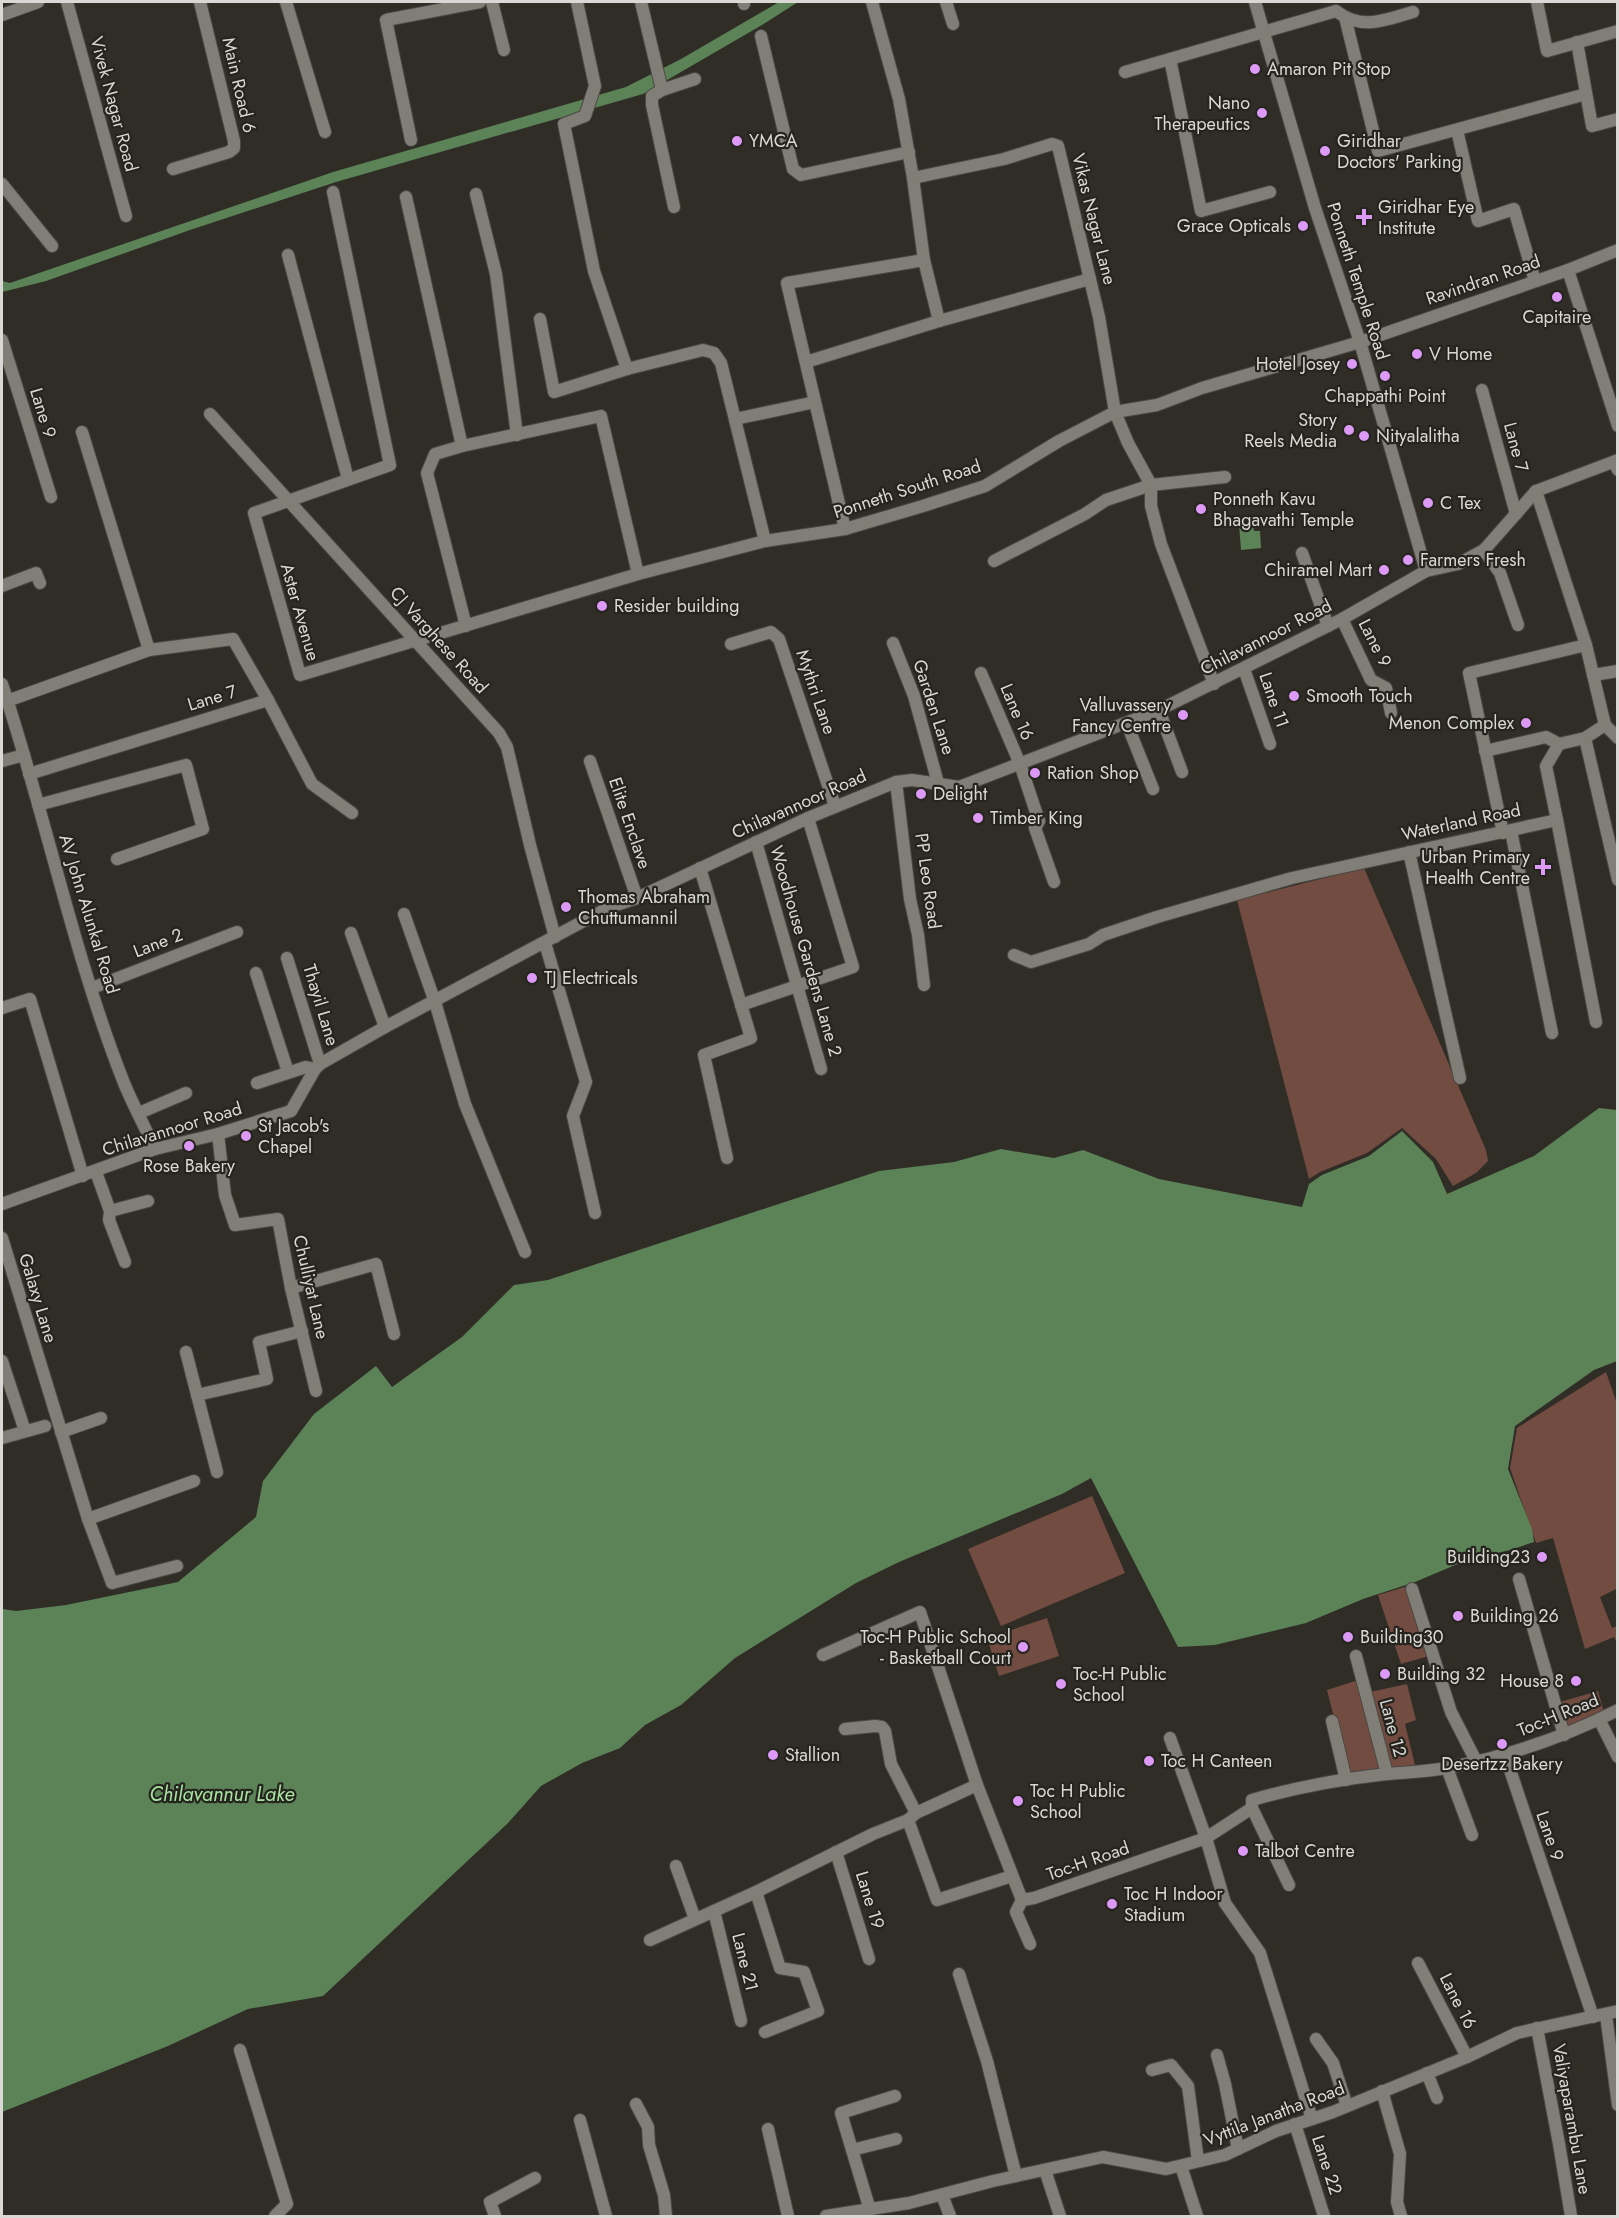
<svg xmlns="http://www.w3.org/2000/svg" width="1619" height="2218" viewBox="0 0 1619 2218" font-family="Jost,sans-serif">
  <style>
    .green { fill: #724c41 }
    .water { fill: #5b8357 }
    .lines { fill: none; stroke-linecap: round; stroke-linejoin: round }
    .minor-casing { stroke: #4a4843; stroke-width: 14 }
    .tertiary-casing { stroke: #4a4843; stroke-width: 14 }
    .minor { stroke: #807e76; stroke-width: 12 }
    .tertiary { stroke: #807e76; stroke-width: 12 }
    .poi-dot { fill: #dc99f5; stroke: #26241e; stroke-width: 2 }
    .labels { text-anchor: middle; stroke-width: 4.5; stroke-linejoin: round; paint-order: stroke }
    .poi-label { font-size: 18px; fill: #d9d8d4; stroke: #26241e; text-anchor: start }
    .street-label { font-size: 18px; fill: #d9d8d4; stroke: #26241e }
    .water-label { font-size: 20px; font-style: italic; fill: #a8e4a2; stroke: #26241e }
  </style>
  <rect width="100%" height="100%" fill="#302d27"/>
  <!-- green -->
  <g class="green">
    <path d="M1364 868 1486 1150 1488 1161 1476 1173 1453 1186 1436 1159 1402 1128 1367 1153 1320 1172 1309 1179 1237 900Z"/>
    <path d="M1606 1372 1618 1407V1588L1600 1597 1612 1628 1617 1626V1643L1614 1637 1585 1649 1553 1538 1536 1543 1510 1468 1517 1428Z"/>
    <path d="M1092 1496 1125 1573 1001 1626 968 1549Z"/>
    <path d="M1408 1586 1429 1656 1401 1664 1378 1595Z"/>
    <path d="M1047 1618 1059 1656 999 1676 987 1638Z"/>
    <path d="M1358 1680 1383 1769 1348 1774 1327 1690Z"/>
    <path d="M1407 1684 1416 1720 1405 1724 1416 1769 1390 1770 1370 1692Z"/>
    <path d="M1598 1691 1604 1712 1572 1729 1567 1725 1560 1702Z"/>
  </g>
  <!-- water -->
  <g class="water">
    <path d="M779 2H798L762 25 643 94 336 182 190 230 46 281 2 292V281L10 283 333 172 626 87 681 59Z"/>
    <path d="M1253 523 1254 531H1260L1261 548 1241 550 1239 524Z"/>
    <path d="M1599 1108 1617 1110V1361L1594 1370 1515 1426 1508 1469 1532 1529 1534 1542 1510 1550 1467 1560 1415 1582 1363 1599 1306 1623 1215 1645 1178 1647 1091 1478 1062 1494 899 1562 856 1583 735 1658 681 1705 645 1725 620 1748 582 1763 541 1786 507 1824 323 1996 248 2009 168 2046 2 2112V1609L16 1611 66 1605 178 1582 256 1517 263 1481 314 1414 376 1366 392 1387 462 1337 514 1285 548 1280 879 1171 954 1162 1001 1149 1054 1158 1083 1150 1159 1179 1302 1207 1309 1184 1322 1175 1369 1156 1402 1131 1433 1162 1447 1194 1534 1156Z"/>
  </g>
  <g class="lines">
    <!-- minor casing -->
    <g class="minor-casing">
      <g id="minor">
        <path d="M67 2 126 216"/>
        <path d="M286 2 325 132"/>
        <path d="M492 2 504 50"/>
        <path d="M577 2 595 86 585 116 564 124 594 271 627 369 703 350 714 353 721 363 765 541"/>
        <path d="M641 2 662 90"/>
        <path d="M744 2V4"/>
        <path d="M872 2 899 99 913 178 924 260 939 321"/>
        <path d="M946 2 953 24"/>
        <path d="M1255 2 1315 208 1360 342 1426 571"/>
        <path d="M1537 2 1547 51 1618 31"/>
        <path d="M2 15 38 2"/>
        <path d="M1345 17 1378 151 1586 94"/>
        <path d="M761 36 793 169 801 175 909 152"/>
        <path d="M1577 42 1592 126 1618 119"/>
        <path d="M1170 59 1201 211 1270 192"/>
        <path d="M1125 72 1336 11C1362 31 1385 20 1413 12"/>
        <path d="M1457 130 1478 221 1514 209 1535 281"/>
        <path d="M411 140 386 20 480 2"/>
        <path d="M173 169 229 152 234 148V141L200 2"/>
        <path d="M913 178 1004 159 1052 144 1058 146 1099 317 1115 412 1128 443 1151 485V506L1161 544 1214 684"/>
        <path d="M2 184 52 246"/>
        <path d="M333 192 390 465 254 513 300 675 638 574 765 541 845 529 923 506 985 486 1059 441 1115 412 1157 405 1202 388 1360 342 1568 270 1618 250"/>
        <path d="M476 194 496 274 517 435"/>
        <path d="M406 197 462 446"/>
        <path d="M674 207 652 105V96L662 90 695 79"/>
        <path d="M288 255 348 479"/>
        <path d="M1568 270 1618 426"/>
        <path d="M540 319 554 392 627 369"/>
        <path d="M2 340 51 497"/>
        <path d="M806 362 939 321 1090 279"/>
        <path d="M1482 390 1516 514"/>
        <path d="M210 414 499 733 507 747 530 845 555 937"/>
        <path d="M735 419 815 402"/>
        <path d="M1614 462 1618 470"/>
        <path d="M1536 491 1586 645 1605 725"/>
        <path d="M845 529 787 283 924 260"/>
        <path d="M1484 550 1500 573 1518 625"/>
        <path d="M1302 553 1328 626"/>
        <path d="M994 561 1085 514 1106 500 1151 485 1225 477"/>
        <path d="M2 586 36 573 40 583"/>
        <path d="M1342 619 1371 680 1386 688 1391 713"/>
        <path d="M466 626 427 473 435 454 462 446 601 416 638 574"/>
        <path d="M893 643 914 696 938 783"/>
        <path d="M731 644 771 632 779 639 835 806"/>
        <path d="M149 650 233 639 268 700"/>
        <path d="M1244 669 1270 744"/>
        <path d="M981 673 1020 764 1039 821 1035 828 1054 882"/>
        <path d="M1593 675 1618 671"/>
        <path d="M2 684C46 816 73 954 124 1083 133 1105 145 1127 155 1149"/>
        <path d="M7 701 149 650 82 432"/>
        <path d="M1159 710 1182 772"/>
        <path d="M1127 724 1153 789"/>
        <path d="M1605 725 1618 738"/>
        <path d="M1585 738 1618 880"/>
        <path d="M1485 751 1546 737 1559 744"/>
        <path d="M2 761 24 755"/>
        <path d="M590 761 637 898"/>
        <path d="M29 774 268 700 312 784 352 813"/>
        <path d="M896 782 910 899 918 935 924 985"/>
        <path d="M38 805 186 765 203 829 117 859"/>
        <path d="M1557 820 1596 1022"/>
        <path d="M1511 831 1552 1033"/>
        <path d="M1503 833 1469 673 1586 645"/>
        <path d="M756 842 821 1069"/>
        <path d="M1409 852 1460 1078"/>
        <path d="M700 868 751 1038 704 1055 727 1158"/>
        <path d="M404 914 435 1002 465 1104 525 1252"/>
        <path d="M351 933 385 1027"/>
        <path d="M545 943 586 1082 573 1116 595 1213"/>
        <path d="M1014 955 1031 962 1089 944 1103 935 1157 917 1292 878 1557 820 1546 766 1559 744 1585 738 1605 725"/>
        <path d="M287 958 320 1064"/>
        <path d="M256 973 288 1072"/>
        <path d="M92 988 237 932"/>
        <path d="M741 1005 853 967 808 818"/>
        <path d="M2 1008 30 999 83 1176"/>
        <path d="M257 1083 306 1067 315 1069"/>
        <path d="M139 1113 186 1093"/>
        <path d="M218 1134 225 1195 235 1225 278 1219 291 1288 316 1391"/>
        <path d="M96 1172 110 1211 148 1201"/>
        <path d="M110 1211 109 1220 125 1262"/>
        <path d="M2 1238 88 1519 112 1583 177 1566"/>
        <path d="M291 1288 376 1264 394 1334"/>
        <path d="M186 1352 217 1472"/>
        <path d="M2 1361 25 1431"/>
        <path d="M197 1395 267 1379 259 1342 302 1331"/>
        <path d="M61 1432 101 1418"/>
        <path d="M2 1438 45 1426"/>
        <path d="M88 1519 194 1481"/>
        <path d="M1519 1579 1564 1735"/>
        <path d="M1412 1589 1451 1712 1476 1761"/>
        <path d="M823 1655 920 1612 977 1785"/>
        <path d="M1356 1656 1387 1774"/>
        <path d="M1599 1719 1618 1757"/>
        <path d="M1332 1721 1346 1780"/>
        <path d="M845 1729 875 1726 882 1727 885 1731 891 1764 916 1813"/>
        <path d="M1170 1738 1206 1838 1225 1903 1260 1953 1312 2119"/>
        <path d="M1505 1755 1593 2017"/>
        <path d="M1447 1768 1472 1835"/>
        <path d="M1252 1808 1289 1885"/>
        <path d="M908 1820 937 1900 1012 1876"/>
        <path d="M836 1852 869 1959"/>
        <path d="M676 1866 695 1919"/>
        <path d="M756 1892 780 1968 804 1972 818 2011 765 2032"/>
        <path d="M1022 1900 1016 1912 1030 1944"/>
        <path d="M714 1911 741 2021"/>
        <path d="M650 1940 756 1892 873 1834 908 1820 916 1813 977 1785 1022 1900 1034 1898 1206 1838 1252 1808V1800C1297 1787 1341 1779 1387 1774 1406 1772 1426 1772 1446 1768 1506 1757 1562 1738 1618 1710"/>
        <path d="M1418 1963 1467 2057"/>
        <path d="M959 1974 987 2061 1016 2176"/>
        <path d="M1606 2015 1618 2105"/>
        <path d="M1537 2028 1559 2144 1571 2216"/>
        <path d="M1316 2039 1333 2063 1347 2106"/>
        <path d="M240 2050 287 2204 275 2216"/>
        <path d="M1217 2055 1225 2084 1238 2149"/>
        <path d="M1152 2070 1171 2065 1188 2086 1198 2161"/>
        <path d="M1427 2073 1437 2098"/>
        <path d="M1382 2091 1400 2154 1397 2202 1401 2216"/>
        <path d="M636 2104 648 2127 649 2145 664 2195 666 2216"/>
        <path d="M580 2120 606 2216"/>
        <path d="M1295 2124 1324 2216"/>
        <path d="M768 2129 788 2216"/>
        <path d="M852 2150 896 2139"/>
        <path d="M1181 2166 1197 2216"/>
        <path d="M1045 2170 1060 2216"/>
        <path d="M942 2195 950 2216"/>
        <path d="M870 2210 841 2113 895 2096"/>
        <path d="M495 2216 490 2202 535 2178"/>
        <path d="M826 2216 909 2203 993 2181 1103 2157 1166 2169 1225 2155 1276 2131 1333 2112 1467 2057 1517 2033 1618 2011"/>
      </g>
    </g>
    <!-- tertiary casing -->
    <g class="tertiary-casing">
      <path id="tertiary" d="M2 1204 155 1149 218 1134 291 1111 315 1069 320 1064 385 1027 610 907 637 898 808 818 896 782 912 780 959 787 1159 710 1342 619 1426 571 1458 564 1484 550 1536 491 1618 460"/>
    </g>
    <!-- minor -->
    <use href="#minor" class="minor"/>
    <!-- tertiary -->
    <use href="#tertiary" class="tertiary"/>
  </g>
  <!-- markers -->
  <g class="poi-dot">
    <circle cx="1255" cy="69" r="6"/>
    <circle cx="1262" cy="113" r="6"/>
    <circle cx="737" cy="141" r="6"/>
    <circle cx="1325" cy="151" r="6"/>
    <path d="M1361 208h6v6h6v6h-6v6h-6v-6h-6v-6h6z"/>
    <circle cx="1303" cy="226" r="6"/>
    <circle cx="1557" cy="297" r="6"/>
    <circle cx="1417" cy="354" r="6"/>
    <circle cx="1352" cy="364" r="6"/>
    <circle cx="1385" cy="376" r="6"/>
    <circle cx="1349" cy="430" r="6"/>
    <circle cx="1364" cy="436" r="6"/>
    <circle cx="1428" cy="503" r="6"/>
    <circle cx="1201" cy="509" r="6"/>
    <circle cx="1408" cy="560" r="6"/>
    <circle cx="1384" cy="570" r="6"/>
    <circle cx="602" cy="606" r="6"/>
    <circle cx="1294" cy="696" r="6"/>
    <circle cx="1183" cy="715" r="6"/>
    <circle cx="1526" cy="723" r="6"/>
    <circle cx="1035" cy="773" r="6"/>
    <circle cx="921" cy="794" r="6"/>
    <circle cx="978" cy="818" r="6"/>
    <path d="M1540 858h6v6h6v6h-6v6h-6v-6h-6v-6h6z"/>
    <circle cx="566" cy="907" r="6"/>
    <circle cx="532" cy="978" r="6"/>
    <circle cx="246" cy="1136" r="6"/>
    <circle cx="189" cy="1146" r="6"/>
    <circle cx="1542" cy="1557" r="6"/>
    <circle cx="1458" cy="1616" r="6"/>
    <circle cx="1348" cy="1637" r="6"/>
    <circle cx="1023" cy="1647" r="6"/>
    <circle cx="1385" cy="1674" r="6"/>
    <circle cx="1576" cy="1681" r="6"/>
    <circle cx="1061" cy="1684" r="6"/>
    <circle cx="1502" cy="1744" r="6"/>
    <circle cx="773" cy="1755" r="6"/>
    <circle cx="1149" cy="1761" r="6"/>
    <circle cx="1018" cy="1801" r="6"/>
    <circle cx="1243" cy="1851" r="6"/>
    <circle cx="1112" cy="1904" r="6"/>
  </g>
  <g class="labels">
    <!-- poi labels -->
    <g class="poi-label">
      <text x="1267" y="75">Amaron Pit Stop</text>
      <text x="1250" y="109" text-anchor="end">Nano<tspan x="1250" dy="21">Therapeutics</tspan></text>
      <text x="749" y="147">YMCA</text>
      <text x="1337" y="147">Giridhar<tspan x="1337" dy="21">Doctors' Parking</tspan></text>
      <text x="1378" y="213">Giridhar Eye<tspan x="1378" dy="21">Institute</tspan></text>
      <text x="1291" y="232" text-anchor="end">Grace Opticals</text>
      <text x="1557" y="323" text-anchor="middle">Capitaire</text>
      <text x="1429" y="360">V Home</text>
      <text x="1340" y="370" text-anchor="end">Hotel Josey</text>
      <text x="1385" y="402" text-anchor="middle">Chappathi Point</text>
      <text x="1337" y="426" text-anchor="end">Story<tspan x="1337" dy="21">Reels Media</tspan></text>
      <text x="1376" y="442">Nityalalitha</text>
      <text x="1213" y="505">Ponneth Kavu<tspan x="1213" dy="21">Bhagavathi Temple</tspan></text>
      <text x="1440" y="509">C Tex</text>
      <text x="1420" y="566">Farmers Fresh</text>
      <text x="1372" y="576" text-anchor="end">Chiramel Mart</text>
      <text x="614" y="612">Resider building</text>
      <text x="1306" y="702">Smooth Touch</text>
      <text x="1171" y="711" text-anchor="end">Valluvassery<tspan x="1171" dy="21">Fancy Centre</tspan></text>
      <text x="1514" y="729" text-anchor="end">Menon Complex</text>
      <text x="1047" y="779">Ration Shop</text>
      <text x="933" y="800">Delight</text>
      <text x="990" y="824">Timber King</text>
      <text x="1530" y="863" text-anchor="end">Urban Primary<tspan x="1530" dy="21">Health Centre</tspan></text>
      <text x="578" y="903">Thomas Abraham<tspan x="578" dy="21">Chuttumannil</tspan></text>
      <text x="544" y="984">TJ Electricals</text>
      <text x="258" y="1132">St Jacob's<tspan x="258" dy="21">Chapel</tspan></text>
      <text x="189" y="1172" text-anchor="middle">Rose Bakery</text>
      <text x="1530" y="1563" text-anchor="end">Building23</text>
      <text x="1470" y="1622">Building 26</text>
      <text x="1011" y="1643" text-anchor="end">Toc-H Public School<tspan x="1011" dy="21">- Basketball Court</tspan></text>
      <text x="1360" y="1643">Building30</text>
      <text x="1073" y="1680">Toc-H Public<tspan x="1073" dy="21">School</tspan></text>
      <text x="1397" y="1680">Building 32</text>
      <text x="1564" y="1687" text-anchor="end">House 8</text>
      <text x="785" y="1761">Stallion</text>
      <text x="1161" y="1767">Toc H Canteen</text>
      <text x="1502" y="1770" text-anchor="middle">Desertzz Bakery</text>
      <text x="1030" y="1797">Toc H Public<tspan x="1030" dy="21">School</tspan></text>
      <text x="1255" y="1857">Talbot Centre</text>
      <text x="1124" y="1900">Toc H Indoor<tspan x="1124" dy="21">Stadium</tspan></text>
    </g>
    <!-- street labels -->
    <g class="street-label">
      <text transform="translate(239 85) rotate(77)" y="6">Main Road 6</text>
      <text transform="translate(114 104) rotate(75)" y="6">Vivek Nagar Road</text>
      <text transform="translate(1094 219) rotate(76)" y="6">Vikas Nagar Lane</text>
      <text transform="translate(1483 280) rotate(-19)" y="6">Ravindran Road</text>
      <text transform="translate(1358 281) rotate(72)" y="6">Ponneth Temple Road</text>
      <text transform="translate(43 413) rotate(73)" y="6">Lane 9</text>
      <text transform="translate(1516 447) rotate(75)" y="6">Lane 7</text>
      <text transform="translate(907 489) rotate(-18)" y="6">Ponneth South Road</text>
      <text transform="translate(300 612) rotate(74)" y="6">Aster Avenue</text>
      <text transform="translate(1266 637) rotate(-27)" y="6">Chilavannoor Road</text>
      <text transform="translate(439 640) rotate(48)" y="6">CJ Varghese Road</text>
      <text transform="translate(1375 643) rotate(63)" y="6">Lane 9</text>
      <text transform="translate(816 692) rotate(71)" y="6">Mythri Lane</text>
      <text transform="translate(212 698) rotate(-17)" y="6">Lane 7</text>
      <text transform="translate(1274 700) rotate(71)" y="6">Lane 11</text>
      <text transform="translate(934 707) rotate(72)" y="6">Garden Lane</text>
      <text transform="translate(1017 712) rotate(67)" y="6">Lane 16</text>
      <text transform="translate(799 804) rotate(-24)" y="6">Chilavannoor Road</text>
      <text transform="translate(1461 822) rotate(-12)" y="6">Waterland Road</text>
      <text transform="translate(630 823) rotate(71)" y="6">Elite Enclave</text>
      <text transform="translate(928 881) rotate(82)" y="6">PP Leo Road</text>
      <text transform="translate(89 914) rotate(73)" y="6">AV John Alunkal Road</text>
      <text transform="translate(158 943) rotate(-21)" y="6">Lane 2</text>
      <text transform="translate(806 951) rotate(74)" y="6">Woodhouse Gardens Lane 2</text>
      <text transform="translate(321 1005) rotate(73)" y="6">Thayil Lane</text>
      <text transform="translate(172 1129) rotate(-17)" y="6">Chilavannoor Road</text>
      <text transform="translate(311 1287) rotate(77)" y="6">Chulliyat Lane</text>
      <text transform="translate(38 1298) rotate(73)" y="6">Galaxy Lane</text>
      <text transform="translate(1558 1715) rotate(-22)" y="6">Toc-H Road</text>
      <text transform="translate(1393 1728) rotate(75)" y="6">Lane 12</text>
      <text transform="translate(1550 1836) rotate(71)" y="6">Lane 9</text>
      <text transform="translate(1088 1861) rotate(-19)" y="6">Toc-H Road</text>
      <text transform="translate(870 1900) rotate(73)" y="6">Lane 19</text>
      <text transform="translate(745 1962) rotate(76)" y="6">Lane 21</text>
      <text transform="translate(1458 2001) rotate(63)" y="6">Lane 16</text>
      <text transform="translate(1274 2114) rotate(-21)" y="6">Vyttila Janatha Road</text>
      <text transform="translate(1572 2119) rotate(80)" y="6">Valiyaparambu Lane</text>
      <text transform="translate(1327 2165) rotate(72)" y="6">Lane 22</text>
    </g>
    <!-- water labels -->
    <g class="water-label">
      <text x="222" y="1801">Chilavannur Lake</text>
    </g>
  </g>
  <!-- border -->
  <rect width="1619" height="2218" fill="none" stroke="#d9d8d4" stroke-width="6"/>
</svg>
